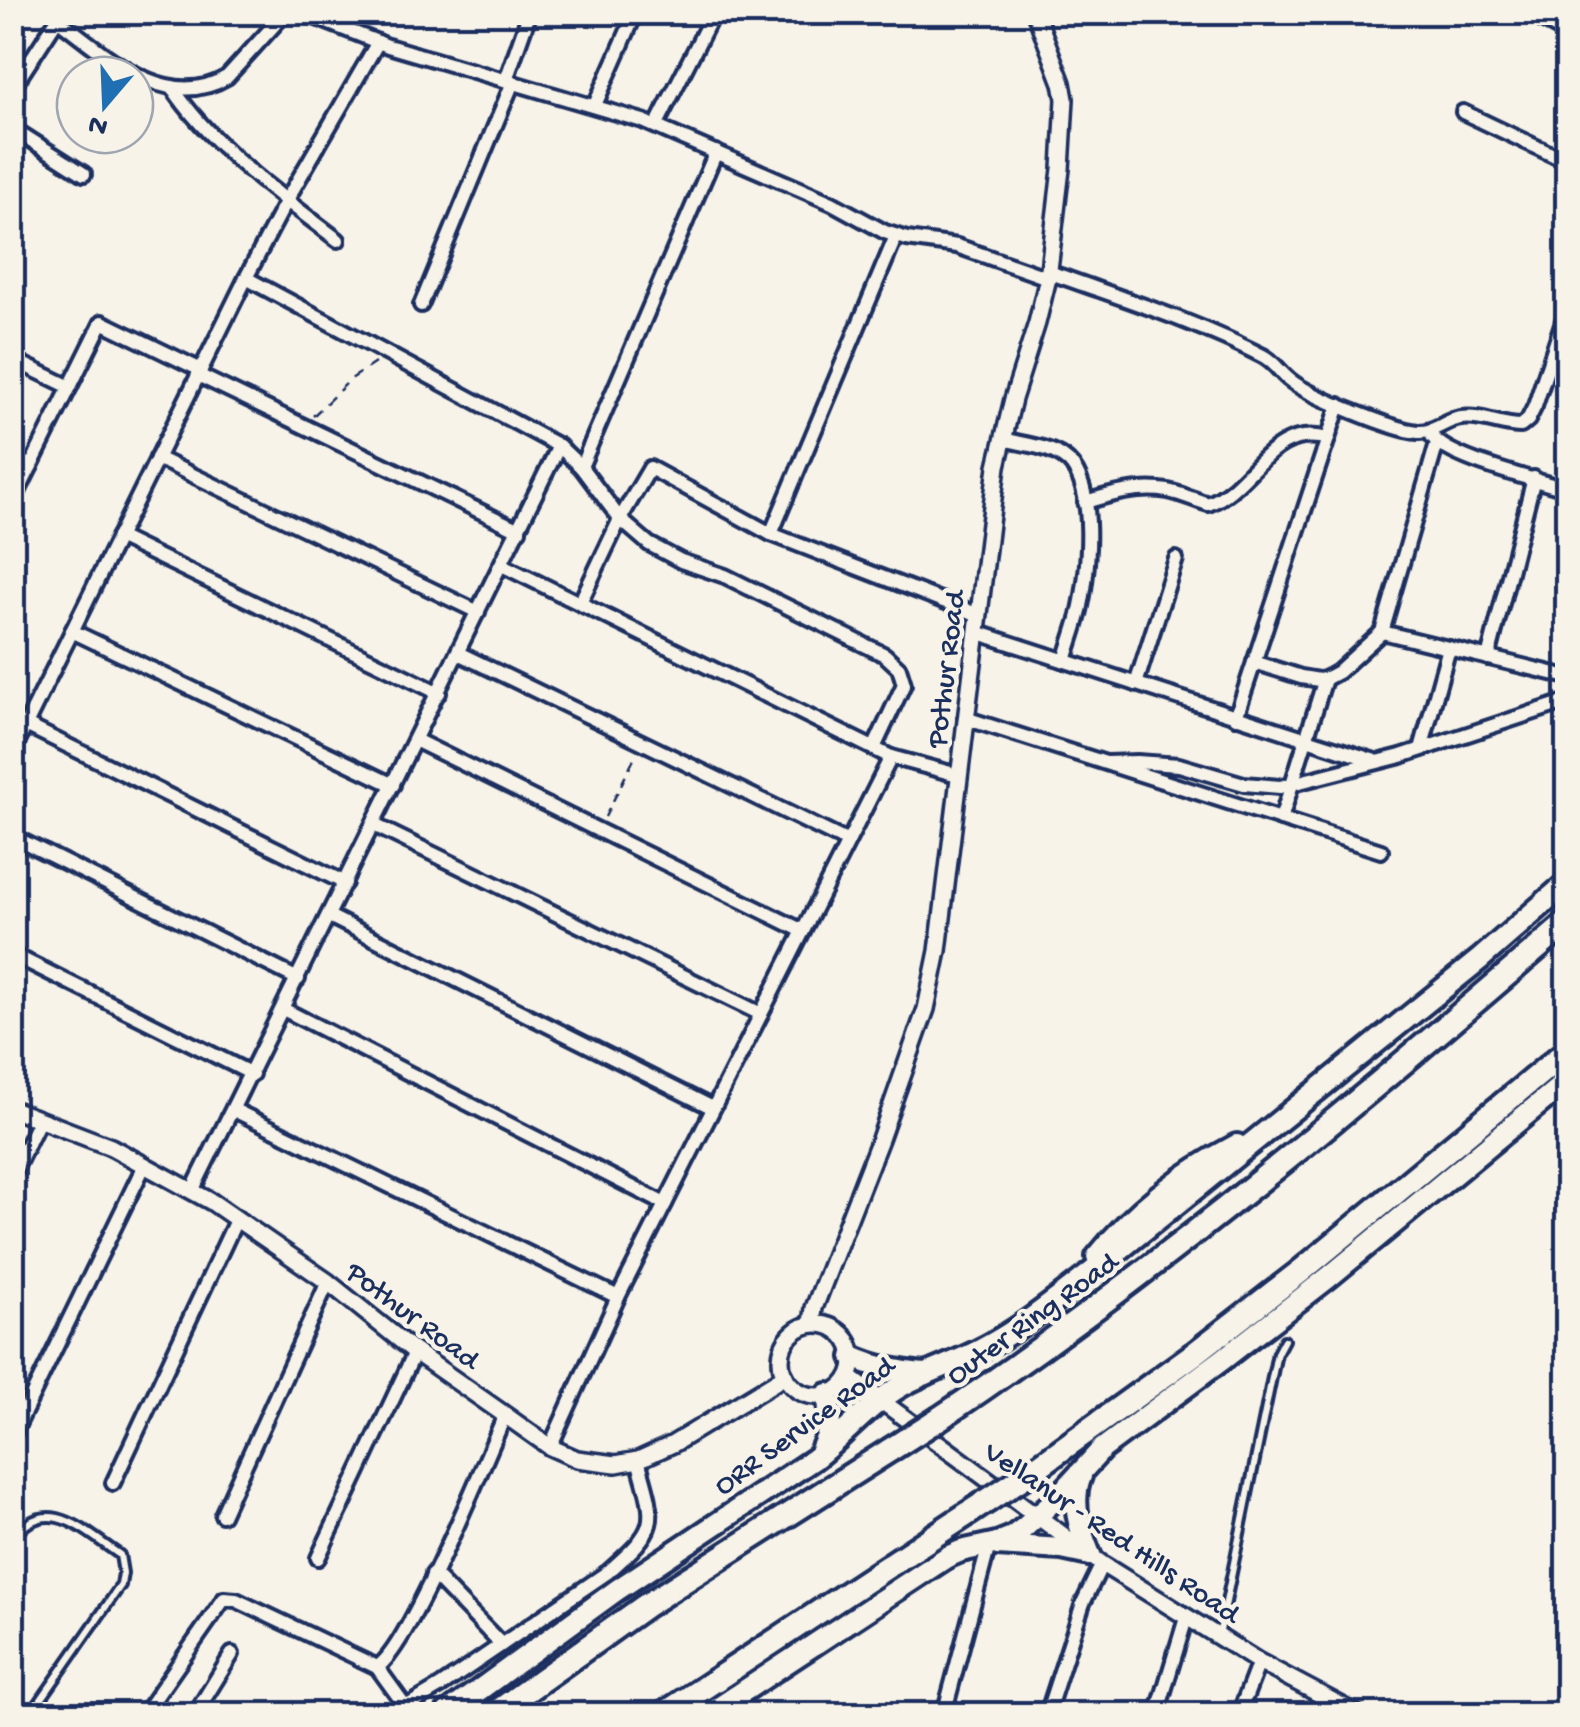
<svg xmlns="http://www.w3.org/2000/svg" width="1580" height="1727" viewBox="0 0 1580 1727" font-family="'Gochi Hand',sans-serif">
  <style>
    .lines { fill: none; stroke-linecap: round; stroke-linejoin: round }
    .service-casing { stroke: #1b2f5e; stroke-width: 14 }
    .minor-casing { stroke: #1b2f5e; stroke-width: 20 }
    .tertiary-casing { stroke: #1b2f5e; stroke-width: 22 }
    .primary-casing { stroke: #1b2f5e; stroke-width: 28 }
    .motorway-casing { stroke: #1b2f5e; stroke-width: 30 }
    .path { stroke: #1b2f5e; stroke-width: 2.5; stroke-dasharray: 10 8; stroke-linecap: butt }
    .service { stroke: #f7f3e8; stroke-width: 6 }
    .minor { stroke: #f7f3e8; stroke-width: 12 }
    .tertiary { stroke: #f7f3e8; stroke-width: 15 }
    .primary { stroke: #f7f3e8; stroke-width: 20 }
    .motorway { stroke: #f7f3e8; stroke-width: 22 }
    .motorway-bridge-casing { stroke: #1b2f5e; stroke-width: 30; stroke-linecap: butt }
    .motorway-bridge { stroke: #f7f3e8; stroke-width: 22 }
    .labels { text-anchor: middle; stroke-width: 9; stroke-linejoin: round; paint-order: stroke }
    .street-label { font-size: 30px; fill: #1b2f5e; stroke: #f7f3e8 }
  </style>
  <rect width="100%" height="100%" fill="#f7f3e8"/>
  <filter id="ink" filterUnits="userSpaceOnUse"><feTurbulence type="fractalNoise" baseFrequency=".01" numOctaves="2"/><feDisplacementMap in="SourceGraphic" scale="20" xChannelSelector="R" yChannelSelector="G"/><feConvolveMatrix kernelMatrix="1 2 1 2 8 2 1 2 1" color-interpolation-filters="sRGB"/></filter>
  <g filter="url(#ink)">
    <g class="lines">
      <!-- service casing -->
      <g class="service-casing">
        <g id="service">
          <path d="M12 1539C47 1492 84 1531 120 1555L123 1573 121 1585 31 1714"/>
          <path d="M1219 1636 1277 1353 1284 1340"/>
        </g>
      </g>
      <!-- minor casing -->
      <g class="minor-casing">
        <g id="minor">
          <path d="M301 12 388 46 643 121 832 203 885 232 907 239 957 246 1048 278"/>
          <path d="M1527 12 1568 34"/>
          <path d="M57 19C104 53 165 114 227 77L286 12"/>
          <path d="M506 80 530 12"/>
          <path d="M172 87C212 148 281 196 338 240"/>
          <path d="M12 89 60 15"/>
          <path d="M595 105 636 12"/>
          <path d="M1463 112 1568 162"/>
          <path d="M656 126 714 12"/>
          <path d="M12 128 84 174"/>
          <path d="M1049 272C1120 298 1195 321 1263 356 1276 363 1280 373 1291 381 1310 396 1394 430 1418 432 1435 433 1445 420 1461 418 1481 415 1501 426 1521 426L1528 420 1535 406 1568 306"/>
          <path d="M246 278 559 446 581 467 620 519 649 544 681 561 725 576 885 655 899 668 904 684 874 748"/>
          <path d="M421 305 513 82"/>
          <path d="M12 359 70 387"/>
          <path d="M198 375 519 530"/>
          <path d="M1432 436C1449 460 1536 479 1568 490"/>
          <path d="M1003 439C1022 444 1047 446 1063 457 1100 481 1088 578 1079 615 1075 631 1069 646 1065 661"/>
          <path d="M12 457 31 466"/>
          <path d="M157 458 478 612"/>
          <path d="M581 467 716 152"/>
          <path d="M1085 502C1112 494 1140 486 1168 491 1182 494 1195 500 1208 504 1252 488 1270 423 1328 439"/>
          <path d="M12 504 102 322 201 370"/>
          <path d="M771 534 896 236"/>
          <path d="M118 537 439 693"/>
          <path d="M502 565 891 757 958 775"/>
          <path d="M580 603 620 519 650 468 771 534 979 615"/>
          <path d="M72 631 393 785"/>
          <path d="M976 632 1375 761"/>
          <path d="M1382 632 1568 677"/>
          <path d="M458 653 848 842"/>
          <path d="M1488 658 1534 478"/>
          <path d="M1254 662 1301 677 1319 680 1325 679 1338 672 1382 632 1437 443"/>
          <path d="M1136 684 1176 559"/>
          <path d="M1236 717 1339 405"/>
          <path d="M965 718 1381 851"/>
          <path d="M26 725 345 883"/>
          <path d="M415 740 803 931"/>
          <path d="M1421 749 1449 648"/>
          <path d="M12 753 246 278 289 196 378 42"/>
          <path d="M1107 763 1137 762 1179 765 1244 784 1280 787 1401 756 1568 701"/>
          <path d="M1281 819 1325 679"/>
          <path d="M374 825 761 1014"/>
          <path d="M12 836 298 979"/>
          <path d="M329 916 713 1108"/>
          <path d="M12 954 252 1074"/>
          <path d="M283 1009 665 1204"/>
          <path d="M234 1110 618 1297"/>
          <path d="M12 1176 40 1119"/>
          <path d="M192 1191 559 446"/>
          <path d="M14 1433 145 1164"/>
          <path d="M550 1447 618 1297 891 757"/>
          <path d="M113 1483 237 1218"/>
          <path d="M222 1515 328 1282"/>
          <path d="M318 1558 415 1352"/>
          <path d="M433 1574 501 1644"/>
          <path d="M377 1667C408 1650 486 1458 505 1415"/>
          <path d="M144 1714 224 1599 236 1600 377 1667 406 1707"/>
          <path d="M195 1714 232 1654"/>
          <path d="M394 1714 441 1686 608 1572C659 1527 657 1525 638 1460"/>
          <path d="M944 1714 989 1545"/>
          <path d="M1047 1714 1083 1603 1102 1564"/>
          <path d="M1157 1714 1186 1618"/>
          <path d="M1239 1714 1259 1662"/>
          <path d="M1316 1714 1324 1696"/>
        </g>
      </g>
      <!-- tertiary casing -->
      <g class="tertiary-casing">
        <g id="tertiary">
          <path d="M12 1109 111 1147 212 1202 328 1282 415 1352 505 1415 550 1447 577 1459 616 1464 638 1460 673 1444 785 1376"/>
          <circle cx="817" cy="1360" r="36"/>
          <path d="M812 1324 814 1308 880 1139 917 1034 926 1009 938 951 997 466 1013 399 1037 323 1048 278 1061 169 1065 99 1062 83 1035 12"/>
          <path d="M849 1377 1102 1564 1259 1662 1357 1714"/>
        </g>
      </g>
      <!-- primary casing -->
      <g class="primary-casing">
        <g id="primary">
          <path d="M1097 1257C1135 1210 1183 1173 1237 1145"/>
          <path d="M853 1357C877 1368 900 1372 926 1374"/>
          <path d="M821 1450 830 1429 828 1394"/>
          <path d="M1081 1476C1070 1502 1080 1530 1090 1555"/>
          <path d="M997 1545 1062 1549 1090 1555"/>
          <path d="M446 1714 617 1590 814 1459C844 1436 869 1404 903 1385 927 1372 955 1363 980 1350 1018 1331 1053 1302 1087 1276L1480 959 1568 882"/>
          <path d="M709 1714 947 1557 961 1551 997 1543 1012 1537 1024 1528 1060 1495 1102 1449 1222 1360 1329 1277 1568 1080"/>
        </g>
      </g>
      <!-- motorway casing -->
      <g class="motorway-casing">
        <g id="motorway">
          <path d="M940 1418C1161 1270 1366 1096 1568 922"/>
          <path d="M1025 1476 1194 1354 1301 1271 1568 1050"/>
          <path d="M494 1714 645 1606 890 1450"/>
          <path d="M664 1714 987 1501"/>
        </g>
      </g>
      <!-- path -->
      <g class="path">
        <path d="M313 416 351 379 375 363"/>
        <path d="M605 817 635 757"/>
      </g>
      <!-- service -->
      <use href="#service" class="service"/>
      <!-- minor -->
      <use href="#minor" class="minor"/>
      <!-- tertiary -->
      <use href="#tertiary" class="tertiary"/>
      <!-- primary -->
      <use href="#primary" class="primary"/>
      <!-- motorway -->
      <use href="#motorway" class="motorway"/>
      <!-- motorway-bridge casing -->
      <g class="motorway-bridge-casing">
        <g id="motorway-bridge">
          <path d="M890 1450 940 1418"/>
          <path d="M987 1501 1025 1476"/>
        </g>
      </g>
      <!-- motorway-bridge -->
      <use href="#motorway-bridge" class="motorway-bridge"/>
    </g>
  </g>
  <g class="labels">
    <!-- street labels -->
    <g class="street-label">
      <text transform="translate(944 669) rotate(-83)" y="10">Pothur Road</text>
      <text transform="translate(414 1314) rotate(37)" y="10">Pothur Road</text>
      <text transform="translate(1031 1317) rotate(-36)" y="10">Outer Ring Road</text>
      <text transform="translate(803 1424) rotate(-36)" y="10">ORR Service Road</text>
      <text transform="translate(1113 1531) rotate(34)" y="10">Vellanur - Red Hills Road</text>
    </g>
  </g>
  <!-- margin -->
  <rect width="1580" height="1727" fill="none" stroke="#f7f3e8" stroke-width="50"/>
  <rect x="25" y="25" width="1530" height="1677" fill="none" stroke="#1b2f5e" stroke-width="4" filter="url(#ink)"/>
  <!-- north arrow -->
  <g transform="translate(105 105) rotate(199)"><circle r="48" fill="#f7f3e8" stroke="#9fa5b1" stroke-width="2.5"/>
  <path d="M0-8L18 38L0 25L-18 38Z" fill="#1f6fb2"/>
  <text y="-15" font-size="28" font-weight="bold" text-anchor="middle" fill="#1b2f5e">N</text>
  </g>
</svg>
